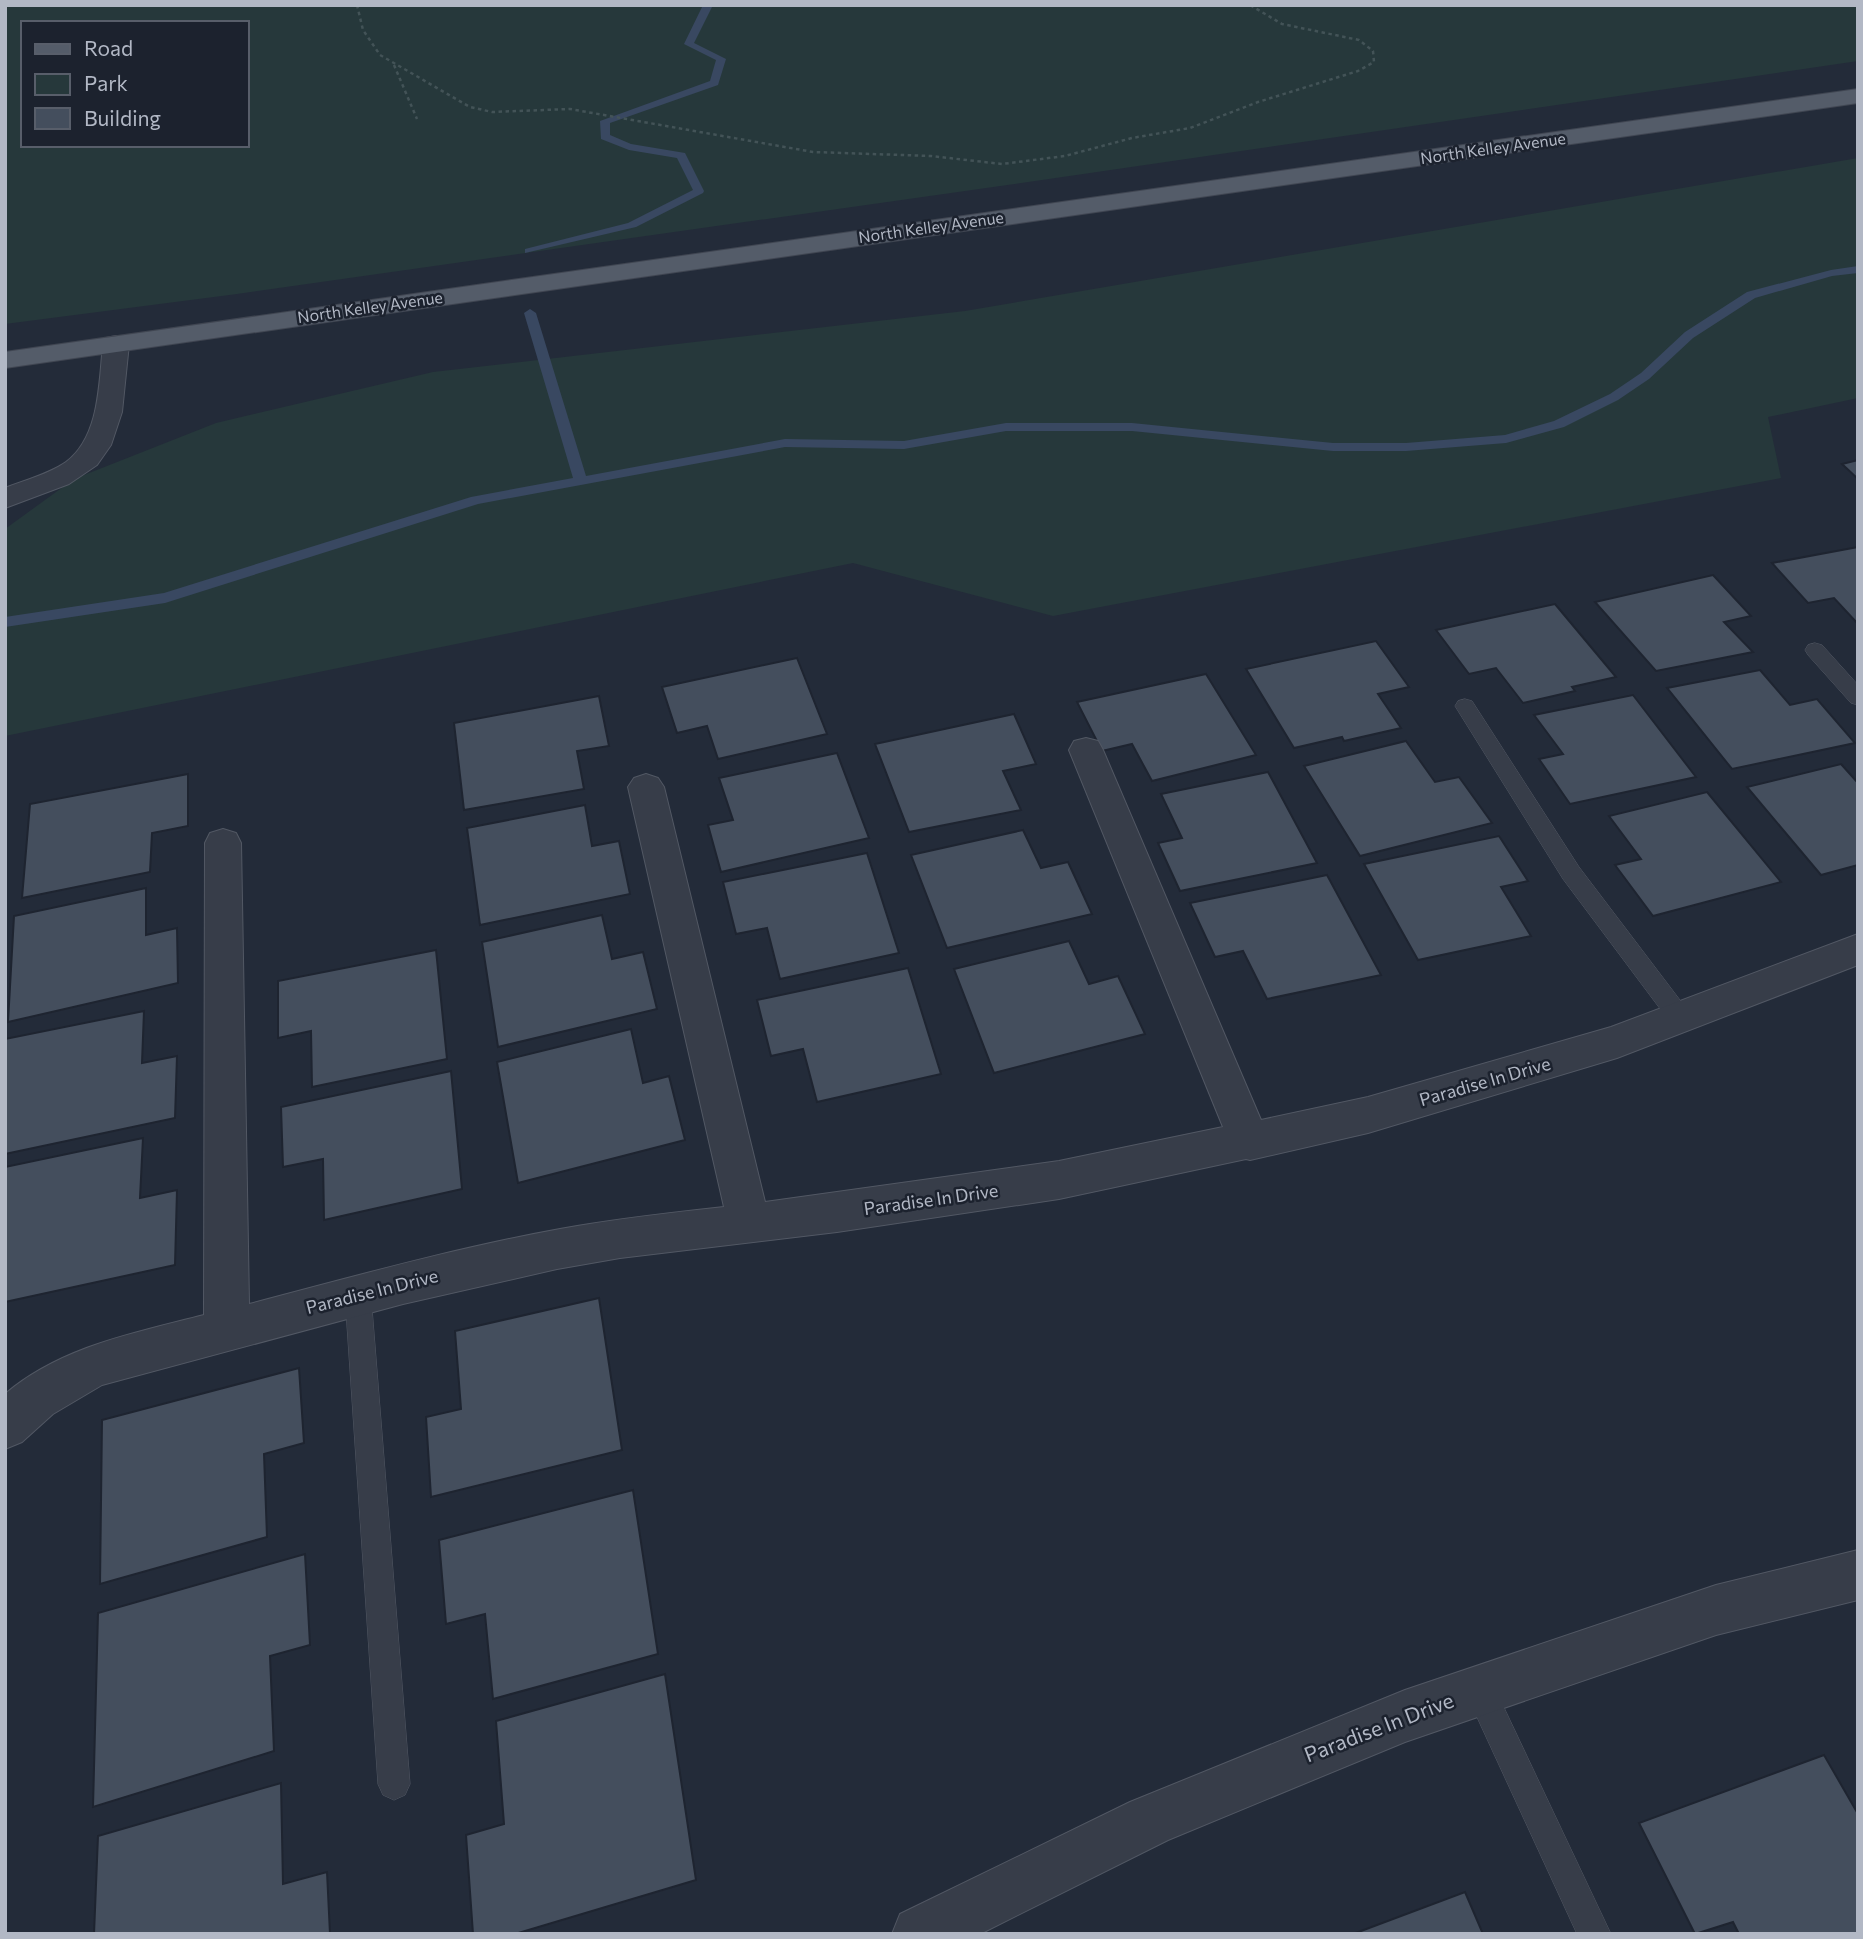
<svg xmlns="http://www.w3.org/2000/svg" width="1863" height="1939" viewBox="0 0 1863 1939" font-family="Commissioner,sans-serif">
  <style>
    .green { fill: #26383b; fill-rule: evenodd }
    .lines { fill: none; stroke-linecap: round; stroke-linejoin: round }
    .stream { fill: #394861; fill-rule: evenodd }
    .building { fill: #444e5d; stroke: #1e2430; stroke-width: 2 }
    .service-casing { stroke: #525864; stroke-width: 1 }
    .minor-casing { stroke: #525864; stroke-width: 2 }
    .primary-casing { stroke: #404652; stroke-width: 2 }
    .path { stroke: #435357; stroke-width: 2.5; stroke-dasharray: 3.5 3.5; stroke-linecap: butt }
    .service { fill: #373d49; fill-rule: evenodd }
    .minor { fill: #373d49; fill-rule: evenodd }
    .primary { fill: #545c69; fill-rule: evenodd }
    .labels { text-anchor: middle; stroke-width: 5; stroke-linejoin: round; paint-order: stroke }
    .far-street-label { font-size: 16px; fill: #b2b8c5; stroke: #1c222e }
    .street-label { font-size: 18px; fill: #b2b8c5; stroke: #1c222e }
    .near-street-label { font-size: 21px; fill: #b2b8c5; stroke: #1c222e }
  </style>
  <rect width="100%" height="100%" fill="#232b39"/>
  <!-- green -->
  <g class="green">
    <path d="M5 5H1858V61L1042 180 237 294 5 324ZM23 23H247V145H23Z"/>
    <path d="M1858 158V398L1768 417 1781 478 1053 616 853 563 5 736V529L74 479 216 423 433 372 965 311Z"/>
  </g>
  <g class="lines">
    <!-- stream -->
    <g class="stream">
      <path d="M703 5H713L694 43 726 59 718 85 610 123V135L631 144 685 153 704 191 703 193 636 227 525 253V249L628 223 693 190 677 158 629 150 601 139 600 121 710 81 716 60 684 44Z"/>
      <path d="M1858 266V273L1832 276 1755 298 1693 338 1649 379 1618 400 1564 427 1506 443 1406 451H1333L1132 431H1006L904 449 785 447 478 504 165 603 5 627V617L164 593 471 497 573 478 524 313 530 309 536 313 586 476 785 439 904 441 1006 423H1132L1333 443H1406L1505 435 1554 421 1610 394 1641 373 1685 332 1747 292 1831 270Z"/>
    </g>
  </g>
  <!-- building -->
  <g class="building">
    <path d="M1858 460V479L1842 464Z"/>
    <path d="M1858 547V624L1834 598 1808 603 1772 563Z"/>
    <path d="M1713 575 1751 616 1724 622 1753 652 1656 671 1595 602Z"/>
    <path d="M1555 604 1616 677 1572 687 1575 691 1523 703 1496 668 1469 674 1436 630Z"/>
    <path d="M1376 641 1409 687 1378 694 1401 728 1344 741 1342 737 1294 748 1246 669Z"/>
    <path d="M797 658 827 734 718 759 707 726 677 733 662 687Z"/>
    <path d="M1760 670 1790 705 1817 699 1855 743 1732 769 1667 688Z"/>
    <path d="M1206 674 1256 755 1152 781 1132 744 1102 751 1077 702Z"/>
    <path d="M1633 695 1696 777 1570 804 1539 759 1563 754 1534 715Z"/>
    <path d="M599 696 609 746 577 751 584 789 464 810 454 723Z"/>
    <path d="M1014 714 1036 764 1003 771 1021 810 909 832 875 744Z"/>
    <path d="M1406 741 1435 782 1459 777 1492 823 1360 856 1304 766Z"/>
    <path d="M837 753 869 838 721 872 708 825 733 820 719 778Z"/>
    <path d="M1841 764 1858 783V865L1821 875 1747 787Z"/>
    <path d="M1268 772 1317 863 1180 891 1158 843 1182 838 1161 794Z"/>
    <path d="M188 774V826L152 833 150 872 22 898 30 804Z"/>
    <path d="M1707 792 1781 882 1653 916 1615 865 1641 859 1609 816Z"/>
    <path d="M585 805 592 846 619 841 630 894 480 925 467 828Z"/>
    <path d="M1023 830 1041 868 1068 862 1092 914 947 948 911 855Z"/>
    <path d="M1499 836 1528 881 1501 887 1531 936 1418 960 1364 864Z"/>
    <path d="M867 853 899 953 780 979 767 928 736 934 723 882Z"/>
    <path d="M1327 875 1381 975 1267 999 1243 951 1215 957 1190 903Z"/>
    <path d="M146 888V935L177 928 178 983 8 1022 14 916Z"/>
    <path d="M602 915 612 959 643 952 657 1009 498 1047 482 942Z"/>
    <path d="M1069 941 1089 984 1118 976 1145 1034 994 1073 954 969Z"/>
    <path d="M436 950 447 1059 312 1087 311 1031 278 1038V981Z"/>
    <path d="M908 968 941 1074 817 1102 803 1049 771 1056 757 1000Z"/>
    <path d="M144 1011 142 1063 177 1056 175 1118 5 1154V1039Z"/>
    <path d="M631 1029 643 1083 669 1076 685 1140 518 1183 497 1062Z"/>
    <path d="M451 1071 462 1189 324 1220 323 1159 283 1167 281 1107Z"/>
    <path d="M143 1138 140 1198 177 1190 175 1265 5 1302V1167Z"/>
    <path d="M599 1298 622 1450 431 1497 426 1417 461 1409 455 1331Z"/>
    <path d="M299 1368 304 1443 264 1454 267 1537 100 1584 102 1420Z"/>
    <path d="M633 1490 658 1654 493 1699 485 1614 446 1624 439 1540Z"/>
    <path d="M305 1554 310 1645 270 1656 274 1751 93 1807 98 1613Z"/>
    <path d="M665 1674 696 1880 515 1934H473L466 1835 504 1824 496 1721Z"/>
    <path d="M1824 1755 1858 1814V1934H1739L1733 1922 1695 1934 1639 1823Z"/>
    <path d="M281 1783 283 1884 327 1872 330 1934H94L98 1836Z"/>
    <path d="M1465 1892 1483 1934H1353Z"/>
  </g>
  <g class="lines">
    <!-- service casing -->
    <g class="service-casing">
      <g id="service">
        <path d="M1815 643 1822 645 1858 685V705L1851 703 1808 655 1805 650 1808 645Z"/>
        <path d="M1465 699 1472 701 1579 867 1689 1012 1693 1019 1689 1026 1681 1029 1673 1026 1563 879 1455 706 1458 701Z"/>
        <path d="M358 1284 367 1287 371 1296 410 1784 405 1795 394 1800 383 1795 378 1784 345 1296 349 1287Z"/>
        <path d="M1479 1674 1490 1678 1611 1934H1577L1464 1689 1468 1678Z"/>
      </g>
    </g>
    <!-- minor casing -->
    <g class="minor-casing">
      <g id="minor">
        <path d="M116 336 126 338 129 344 122 412 111 445 97 465 69 484 5 508V488C25 480 49 474 66 462 100 437 99 382 103 344L106 338Z"/>
        <path d="M1086 738 1098 741 1103 750 1261 1120 1368 1097 1611 1027 1858 934V965L1617 1058 1368 1133 1250 1160 1246 1159 1059 1199 837 1232 620 1258 557 1269 403 1304 102 1385 53 1414 22 1442 5 1449V1394C62 1346 135 1333 204 1315L205 843 210 833 223 829 236 833 241 843 249 1304C352 1277 455 1248 560 1229 614 1219 669 1213 724 1207L628 787 634 778 646 774 658 778 664 787 765 1202 1059 1161 1223 1127 1069 750 1074 741Z"/>
        <path d="M1858 1550V1600L1716 1635 1405 1742 1168 1840 980 1934H892L900 1914 1130 1802 1405 1690 1716 1585Z"/>
      </g>
    </g>
    <!-- primary casing -->
    <g class="primary-casing">
      <path id="primary" d="M1858 89V103L5 368V352Z"/>
    </g>
    <!-- path -->
    <g class="path">
      <path d="M357 5 363 30 380 55 470 107 492 112 570 109 813 152 931 156 1002 164 1065 156 1132 138 1190 128 1258 102 1358 71 1374 62 1373 51 1359 40 1282 24 1250 5"/>
      <path d="M394 65 417 119"/>
    </g>
    <!-- service -->
    <use href="#service" class="service"/>
    <!-- minor -->
    <use href="#minor" class="minor"/>
    <!-- primary -->
    <use href="#primary" class="primary"/>
  </g>
  <g class="labels">
    <!-- far-street labels -->
    <g class="far-street-label">
      <text transform="translate(1493 148) rotate(-8)" y="6">North Kelley Avenue</text>
      <text transform="translate(931 227) rotate(-8)" y="6">North Kelley Avenue</text>
      <text transform="translate(370 307) rotate(-8)" y="6">North Kelley Avenue</text>
    </g>
    <!-- street labels -->
    <g class="street-label">
      <text transform="translate(1485 1082) rotate(-16)" y="6">Paradise In Drive</text>
      <text transform="translate(931 1200) rotate(-8)" y="6">Paradise In Drive</text>
      <text transform="translate(372 1292) rotate(-14)" y="6">Paradise In Drive</text>
    </g>
    <!-- near-street labels -->
    <g class="near-street-label">
      <text transform="translate(1379 1728) rotate(-21)" y="7">Paradise In Drive</text>
    </g>
  </g>
  <!-- border -->
  <rect width="1863" height="1939" fill="none" stroke="#b2b8c5" stroke-width="14"/>
  <!-- legend -->
  <rect x="21" y="21" width="228" height="126" fill="#1c222e" stroke="#585e6a" stroke-width="2"/>
  <rect x="35" y="44" width="35" height="10" fill="#545c69" stroke="#585e6a" stroke-width="2"/>
  <text x="84" y="56" font-size="21" fill="#b2b8c5">Road</text>
  <rect x="35" y="74" width="35" height="21" fill="#26383b" stroke="#585e6a" stroke-width="2"/>
  <text x="84" y="91" font-size="21" fill="#b2b8c5">Park</text>
  <rect x="35" y="108" width="35" height="21" fill="#444e5d" stroke="#585e6a" stroke-width="2"/>
  <text x="84" y="126" font-size="21" fill="#b2b8c5">Building</text>
</svg>
